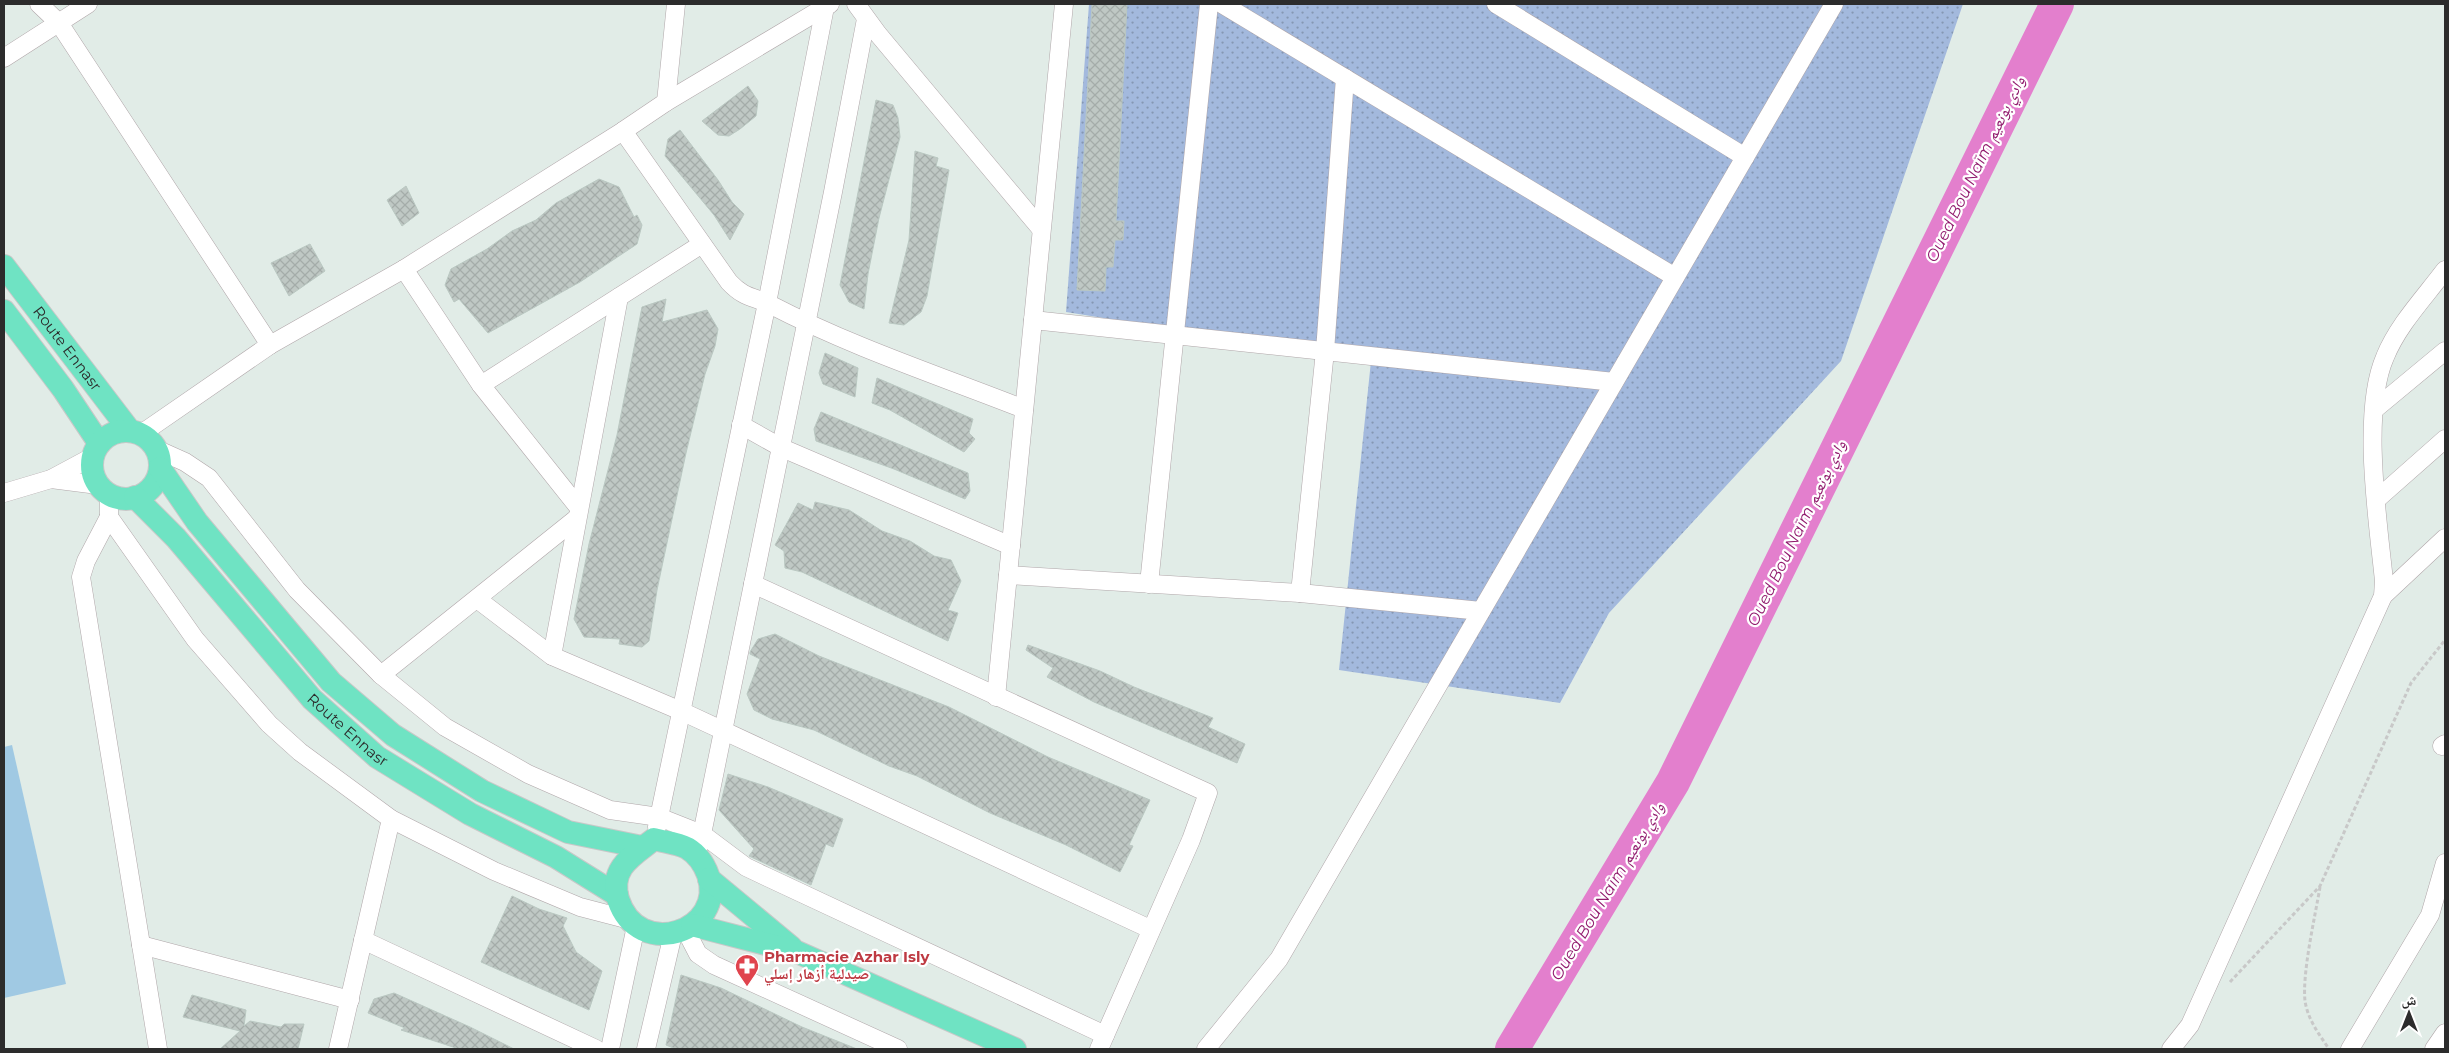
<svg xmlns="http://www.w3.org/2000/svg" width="2449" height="1053" viewBox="0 0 2449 1053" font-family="Montserrat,'Noto Naskh Arabic',sans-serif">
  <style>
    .grass { fill: url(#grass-dots) }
    .pitch { fill: #a0c9e3 }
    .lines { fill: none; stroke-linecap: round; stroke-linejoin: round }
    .river { stroke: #e37fcd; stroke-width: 34 }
    .building { fill: url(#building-cross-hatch); stroke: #bac8c2 }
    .minor-casing { stroke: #b0a6a9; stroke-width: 19 }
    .major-casing { stroke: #c8c8c8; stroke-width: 24 }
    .path { stroke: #c8c8c8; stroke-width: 3; stroke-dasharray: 4 2.5; stroke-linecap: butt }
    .minor { stroke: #fff; stroke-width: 18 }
    .major { stroke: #6fe3c3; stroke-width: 22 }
    .labels { text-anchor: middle; stroke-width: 4.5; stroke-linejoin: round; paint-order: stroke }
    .street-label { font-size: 15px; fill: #2c2c2c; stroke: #fff }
    .health-label { font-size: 15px; font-weight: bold; fill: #be3a42; stroke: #fff; text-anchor: start }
    .water-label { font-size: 16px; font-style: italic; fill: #911c6e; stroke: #fff }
  </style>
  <defs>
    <pattern id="grass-dots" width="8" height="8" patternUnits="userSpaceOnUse" patternTransform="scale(1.25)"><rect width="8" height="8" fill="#a3b9dd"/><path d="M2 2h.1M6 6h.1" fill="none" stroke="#8597b3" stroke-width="1.8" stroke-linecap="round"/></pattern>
    <pattern id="building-cross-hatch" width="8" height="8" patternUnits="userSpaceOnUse" patternTransform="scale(1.25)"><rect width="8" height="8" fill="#bfc8c4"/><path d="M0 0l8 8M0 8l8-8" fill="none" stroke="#a4aca9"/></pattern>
  </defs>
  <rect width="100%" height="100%" fill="#e1ece7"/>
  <!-- grass -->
  <path class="grass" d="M1089 4H1963L1841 361 1609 613 1560 703 1339 670 1371 361 1066 312Z"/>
  <!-- pitch -->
  <path class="pitch" d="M12 745 66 984 4 998V747Z"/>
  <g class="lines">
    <!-- river -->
    <path class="river" d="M1512 1049 1673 782 2057 4"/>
  </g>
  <!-- building -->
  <g class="building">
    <path d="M1092 4H1127L1116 221H1124L1123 240H1115L1113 267H1106L1105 291 1077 290Z"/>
    <path d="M748 86 758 101 756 116 740 129 729 136 718 135 702 121Z"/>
    <path d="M876 100 893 105 898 118 900 137 879 218 868 274 864 309 849 302 840 285Z"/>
    <path d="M680 130 718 180 732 202 744 214 730 240 714 215 665 156 668 139Z"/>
    <path d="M915 151 938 158 936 166 949 170 927 296 921 312 904 325 889 323 909 240Z"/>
    <path d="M599 179 619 187 634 217 637 215 642 225 637 244 580 282 488 333 459 299 454 302 445 285 451 269 487 249 512 231 536 220 556 203Z"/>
    <path d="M406 186 419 213 402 226 387 200Z"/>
    <path d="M310 244 325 271 289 296 271 263Z"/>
    <path d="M666 299 662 322 707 310 718 329 715 346 705 374 686 453 657 590 649 641 642 647 619 644 620 639 584 637 574 619 589 544 617 435 642 307Z"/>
    <path d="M825 353 858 368 855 397 823 384 819 373Z"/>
    <path d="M877 378 973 419 969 433 975 439 964 452 890 410 872 403Z"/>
    <path d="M821 412 968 473 970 491 965 499 894 469 816 441 814 429Z"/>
    <path d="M815 502 849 510 882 531 910 541 934 556 951 560 961 581 948 610 958 613 948 641 802 572 785 568 784 551 775 545 798 503 813 510Z"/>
    <path d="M775 634 819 656 949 707 1048 757 1150 800 1129 845 1133 846 1120 872 1066 845 990 813 917 776 889 766 814 730 772 719 754 710 747 694 760 659 750 654V652L758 639Z"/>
    <path d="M1028 645 1100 671 1134 687 1213 718 1208 727 1245 744 1237 763 1094 702 1047 677 1053 668 1026 650Z"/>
    <path d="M728 774 768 787 843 819 833 847 826 844 811 885 749 856 754 849 719 810Z"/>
    <path d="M512 896 539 909 567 918 563 926 576 952 602 971 589 1010 481 962Z"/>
    <path d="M681 975 721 988 802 1027 857 1049H676L666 1045Z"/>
    <path d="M394 993 470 1027 514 1049H459L401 1030 405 1028 368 1013 374 999Z"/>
    <path d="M192 995 246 1010 244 1026 250 1021 281 1027 284 1024H304L298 1049H220L240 1031 183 1017Z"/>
  </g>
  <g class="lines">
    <!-- minor casing -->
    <g class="minor-casing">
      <g id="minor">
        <path d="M39 4 59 23 270 345"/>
        <path d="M856 4 878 34 1041 229"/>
        <path d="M1222 4 1675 277"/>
        <path d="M1496 4 1745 157"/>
        <path d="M4 58 88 4"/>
        <path d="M666 102 676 4"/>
        <path d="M623 131 729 282C745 299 753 296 771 305 852 347 940 376 1024 409"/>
        <path d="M404 269 481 385 579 508"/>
        <path d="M1033 320 1614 382"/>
        <path d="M481 385 702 244"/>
        <path d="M2375 409 2445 351"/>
        <path d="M741 425 782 448 1011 546"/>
        <path d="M141 434 270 345 404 269 623 131 666 102 830 4"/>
        <path d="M156 449 185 462 209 478 297 590 381 675 445 727 528 774 610 810 659 817 702 834 746 867 767 877 1105 1035"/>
        <path d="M51 479 98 485"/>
        <path d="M4 493 51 479 92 457"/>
        <path d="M109 495V517L195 639 269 724 300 752 391 819 494 871 580 907 630 920"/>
        <path d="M2376 500 2445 439"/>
        <path d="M109 517 86 561 81 577 158 1049"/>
        <path d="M1008 575 1300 593 1481 611"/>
        <path d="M753 584 1208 793 1191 840 1099 1049"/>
        <path d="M1149 584 1209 4"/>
        <path d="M1300 593 1325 351 1345 78"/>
        <path d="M2383 596 2445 538"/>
        <path d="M477 599 552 656 681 711 1150 929"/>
        <path d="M552 656 619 297"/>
        <path d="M381 675 577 518"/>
        <path d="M996 697 1064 4"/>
        <path d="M2442 746 2445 744"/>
        <path d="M657 827 767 303 825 7"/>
        <path d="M700 844 833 192 866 19"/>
        <path d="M685 929 698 954 714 965 898 1049"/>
        <path d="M363 940 596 1049"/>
        <path d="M141 945 350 1000"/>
        <path d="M338 1049 391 819"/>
        <path d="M610 1049 636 926"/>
        <path d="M646 1049 673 934"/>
        <path d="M1206 1049 1279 959 1834 4"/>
        <path d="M2171 1049 2190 1025 2383 596 2384 581C2378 521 2361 412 2385 357 2398 325 2424 298 2445 270"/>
        <path d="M2350 1049 2430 915 2445 863"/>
        <path d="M2434 1049 2445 1033"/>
      </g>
    </g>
    <!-- major casing -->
    <g class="major-casing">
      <g id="major">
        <path id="s1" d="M4 266 130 431"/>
        <path d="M4 311 63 389 99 443"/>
        <circle cx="126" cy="465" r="34"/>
        <path d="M160 468 197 522 331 682 393 735 482 791 568 832 642 847"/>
        <path id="s2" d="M135 497 176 538 312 699 377 757 470 814 556 857 617 895"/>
        <path d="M654 839C665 842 677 843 687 848 697 854 704 864 708 875 727 931 638 962 618 899 609 867 634 855 654 839Z"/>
        <path d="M709 879 791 947"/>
        <path d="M692 925 797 952 1015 1049"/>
      </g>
    </g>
    <!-- path -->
    <g class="path">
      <path d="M2320 887C2315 917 2302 973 2305 1001 2308 1020 2319 1034 2329 1049"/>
      <path d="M2230 982 2320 886 2411 683 2445 640"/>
    </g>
    <!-- minor -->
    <use href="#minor" class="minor"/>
    <!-- major -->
    <use href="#major" class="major"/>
  </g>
  <!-- icons -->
  <defs>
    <g id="pharmacy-pin" transform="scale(1.25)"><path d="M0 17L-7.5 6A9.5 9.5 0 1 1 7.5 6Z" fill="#e0444e" stroke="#fff"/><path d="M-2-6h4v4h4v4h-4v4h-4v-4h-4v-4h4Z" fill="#fff"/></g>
  </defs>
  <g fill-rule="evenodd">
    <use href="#pharmacy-pin" x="747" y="966"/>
  </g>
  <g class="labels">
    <!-- street labels -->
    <g class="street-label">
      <text dy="5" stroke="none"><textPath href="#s1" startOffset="104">Route Ennasr</textPath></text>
      <text dy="5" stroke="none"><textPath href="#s2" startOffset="316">Route Ennasr</textPath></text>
    </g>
    <!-- health labels -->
    <g class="health-label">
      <text x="764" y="962">Pharmacie Azhar Isly<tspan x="764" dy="17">صيدلية أزهار إسلي</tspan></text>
    </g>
    <!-- water labels -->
    <g class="water-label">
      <text transform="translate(1975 169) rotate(-64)" y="6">Oued Bou Naïm وادي بونعيم</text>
      <text transform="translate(1796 533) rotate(-64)" y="6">Oued Bou Naïm وادي بونعيم</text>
      <text transform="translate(1607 891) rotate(-59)" y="6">Oued Bou Naïm وادي بونعيم</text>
    </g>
  </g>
  <!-- border -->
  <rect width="2449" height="1053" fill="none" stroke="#2c2c2c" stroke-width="10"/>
  <!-- north arrow -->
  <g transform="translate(2409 1013)" stroke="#ffffff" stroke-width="4" paint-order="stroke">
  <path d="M0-4L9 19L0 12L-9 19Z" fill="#2c2c2c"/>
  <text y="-8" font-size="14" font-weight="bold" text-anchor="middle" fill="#2c2c2c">ش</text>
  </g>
</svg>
